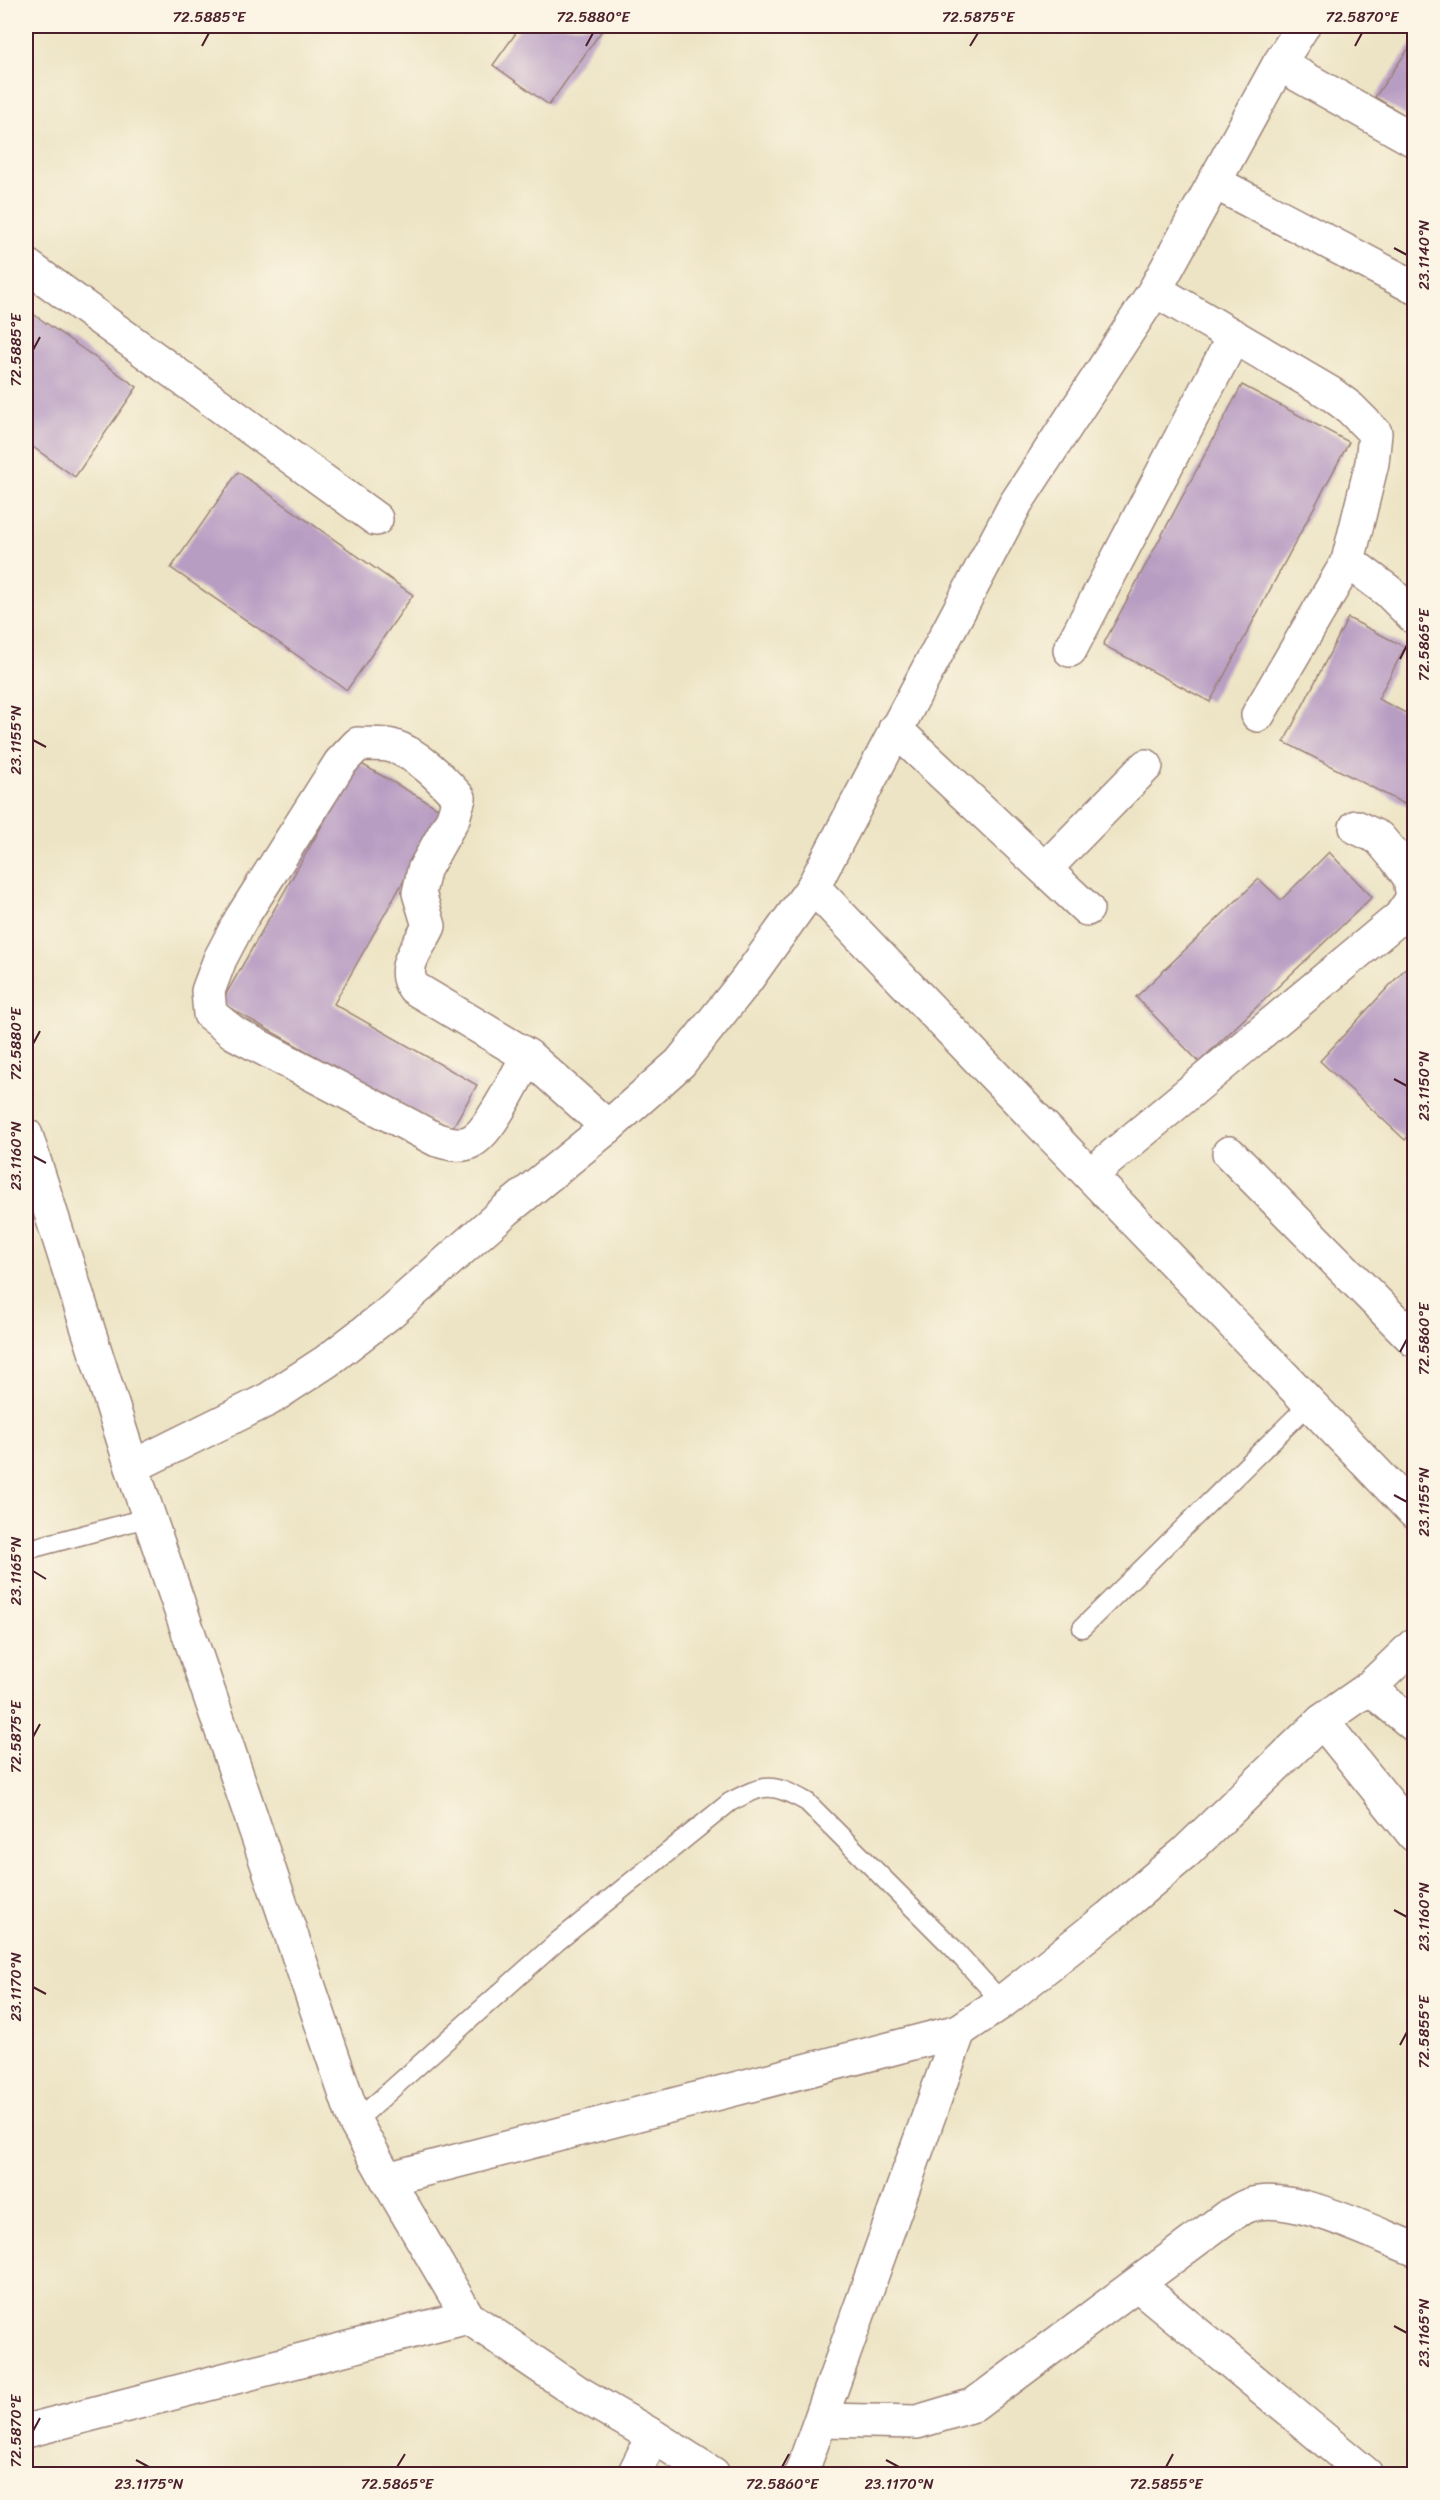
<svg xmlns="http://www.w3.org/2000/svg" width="1440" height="2500" viewBox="0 0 1440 2500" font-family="Sriracha,sans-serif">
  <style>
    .building { fill: #b89dc3 }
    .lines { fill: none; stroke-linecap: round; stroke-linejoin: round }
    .lane-casing { stroke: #9c8278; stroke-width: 21 }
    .street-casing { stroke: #9c8278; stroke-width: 36 }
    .secondary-casing { stroke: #9c8278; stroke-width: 36 }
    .lane { stroke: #fff; stroke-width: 18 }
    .street { stroke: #fff; stroke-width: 33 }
    .secondary { stroke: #fff; stroke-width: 33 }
    .ticks { fill: none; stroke: #4a1f2b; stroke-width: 2 }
    .neatline { fill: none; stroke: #4a1f2b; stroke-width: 2 }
    .ticks-label { font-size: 15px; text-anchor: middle; fill: #4a1f2b }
  </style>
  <rect width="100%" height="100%" fill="#fcf5e5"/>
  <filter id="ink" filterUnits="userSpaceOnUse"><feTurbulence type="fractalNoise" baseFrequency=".0167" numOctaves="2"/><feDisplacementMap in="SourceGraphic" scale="12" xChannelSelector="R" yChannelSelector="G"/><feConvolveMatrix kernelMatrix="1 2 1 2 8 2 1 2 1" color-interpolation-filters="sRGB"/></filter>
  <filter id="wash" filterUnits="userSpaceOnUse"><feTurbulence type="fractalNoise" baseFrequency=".008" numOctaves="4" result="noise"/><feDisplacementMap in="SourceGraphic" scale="24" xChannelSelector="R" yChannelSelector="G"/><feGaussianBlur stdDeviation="1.35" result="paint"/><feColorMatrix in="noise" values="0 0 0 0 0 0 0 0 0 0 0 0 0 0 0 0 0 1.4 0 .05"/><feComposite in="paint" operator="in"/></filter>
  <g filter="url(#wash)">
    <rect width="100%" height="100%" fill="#ede4c5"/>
    <g id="blocks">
      <!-- building -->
      <g class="building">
        <path d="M452 26H470L464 34Z"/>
        <path d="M521 26H605L549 105 493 65Z"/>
        <path d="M1414 41V121L1375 97Z"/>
        <path d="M26 309 137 387 75 477 26 442Z"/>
        <path d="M1242 385 1349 442 1210 702 1103 645Z"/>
        <path d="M238 472 413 595 347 690 171 568Z"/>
        <path d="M1348 618 1405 647 1378 699 1414 717V809L1284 742Z"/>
        <path d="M358 762 443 811 334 1004 477 1085 450 1132 221 1003Z"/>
        <path d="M1329 852 1372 897 1199 1062 1136 997 1259 879 1281 900Z"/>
        <path d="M1414 959V1130L1405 1140 1320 1061Z"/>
      </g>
    </g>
  </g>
  <g filter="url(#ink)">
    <use href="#blocks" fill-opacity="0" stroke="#9c8278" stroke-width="1.5"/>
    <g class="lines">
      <!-- lane casing -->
      <g class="lane-casing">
        <g id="lane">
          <path d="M26 1550 150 1517"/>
          <path d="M1082 1628 1310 1403"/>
          <path d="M355 2122 558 1941 730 1802C765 1784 771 1782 807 1802L953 1948 1002 2002"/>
        </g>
      </g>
      <!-- street casing -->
      <g class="street-casing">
        <g id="street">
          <path d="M1279 64 1414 140"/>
          <path d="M1214 182 1414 287"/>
          <path d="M26 265 376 519"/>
          <path d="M1155 290 1330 393 1350 408 1375 433 1372 463 1348 561 1258 715"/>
          <path d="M1348 561 1388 591 1414 617"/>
          <path d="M1070 650 1234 336"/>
          <path d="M895 729 1087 909"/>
          <path d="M1045 869 1146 766"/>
          <path d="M813 887 1414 1512"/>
          <path d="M528 1056 414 988C398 968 420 946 429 926L419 893 424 870 453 818 459 798C441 778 418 754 392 746 382 743 368 745 358 744L340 763 241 919 220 959 208 991 210 1014 234 1033 437 1140C448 1143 459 1147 470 1142 490 1134 516 1076 528 1056L608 1127"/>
          <path d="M1229 1153 1414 1340"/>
          <path d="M1090 1175 1400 917 1413 898 1410 878 1395 857 1379 838 1356 827"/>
          <path d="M132 1467 269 1399 327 1361 388 1314 506 1210 608 1127 680 1063 745 982 813 887 1016 503 1155 290 1279 64 1303 26"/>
          <path d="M1369 1688 1414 1725"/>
          <path d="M1322 1721 1414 1835"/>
          <path d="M1137 2284 1366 2474"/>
          <path d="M822 2420 917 2422 974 2405 1228 2216C1235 2213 1242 2207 1249 2205 1291 2191 1373 2233 1414 2249"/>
          <path d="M634 2474 653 2436"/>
          <path d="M801 2474 959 2031"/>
        </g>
      </g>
      <!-- secondary casing -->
      <g class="secondary-casing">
        <g id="secondary">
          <path d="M26 1135 132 1467 355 2122 387 2179 959 2031 1002 2002 1109 1917 1186 1852 1322 1721 1369 1688 1414 1645"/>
          <path d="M387 2179 468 2317 579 2393 653 2436 713 2474"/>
          <path d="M26 2431 468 2317"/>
        </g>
      </g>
      <!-- lane -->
      <use href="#lane" class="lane"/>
      <!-- street -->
      <use href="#street" class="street"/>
      <!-- secondary -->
      <use href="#secondary" class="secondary"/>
    </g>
  </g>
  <!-- ticks -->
  <path class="ticks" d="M202 46 209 33M586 46 593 33M970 46 978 33M1355 46 1362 33M1394 248 1407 255M33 350 40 337M1400 659 1407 645M33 740 46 747M33 1044 40 1031M1394 1079 1407 1086M33 1156 46 1163M1400 1352 1407 1339M1394 1495 1407 1502M33 1571 46 1579M33 1737 40 1724M1394 1910 1407 1917M33 1987 46 1994M1400 2045 1407 2032M1394 2326 1407 2333M33 2431 40 2418M136 2460 149 2467M886 2460 899 2467M397 2467 405 2454M782 2467 789 2454M1166 2467 1173 2454"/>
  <!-- margin -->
  <rect width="1440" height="2500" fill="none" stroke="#fcf5e5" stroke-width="66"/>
  <rect x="33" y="33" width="1374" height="2434" class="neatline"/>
  <g class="ticks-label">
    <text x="209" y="22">72.5885°E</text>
    <text x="593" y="22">72.5880°E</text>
    <text x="978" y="22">72.5875°E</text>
    <text x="1362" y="22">72.5870°E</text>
    <text transform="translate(1424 255) rotate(-90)" y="5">23.1140°N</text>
    <text transform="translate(16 350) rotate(-90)" y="5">72.5885°E</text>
    <text transform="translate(1424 645) rotate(-90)" y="5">72.5865°E</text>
    <text transform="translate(16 740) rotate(-90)" y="5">23.1155°N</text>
    <text transform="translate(16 1044) rotate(-90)" y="5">72.5880°E</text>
    <text transform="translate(1424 1086) rotate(-90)" y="5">23.1150°N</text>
    <text transform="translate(16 1156) rotate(-90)" y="5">23.1160°N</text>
    <text transform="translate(1424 1339) rotate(-90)" y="5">72.5860°E</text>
    <text transform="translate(1424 1502) rotate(-90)" y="5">23.1155°N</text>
    <text transform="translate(16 1571) rotate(-90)" y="5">23.1165°N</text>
    <text transform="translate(16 1737) rotate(-90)" y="5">72.5875°E</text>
    <text transform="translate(1424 1917) rotate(-90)" y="5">23.1160°N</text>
    <text transform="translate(16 1987) rotate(-90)" y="5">23.1170°N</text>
    <text transform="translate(1424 2032) rotate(-90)" y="5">72.5855°E</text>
    <text transform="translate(1424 2333) rotate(-90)" y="5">23.1165°N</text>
    <text transform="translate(16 2431) rotate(-90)" y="5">72.5870°E</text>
    <text x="149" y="2489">23.1175°N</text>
    <text x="397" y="2489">72.5865°E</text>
    <text x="782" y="2489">72.5860°E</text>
    <text x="899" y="2489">23.1170°N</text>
    <text x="1166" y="2489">72.5855°E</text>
  </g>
</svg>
